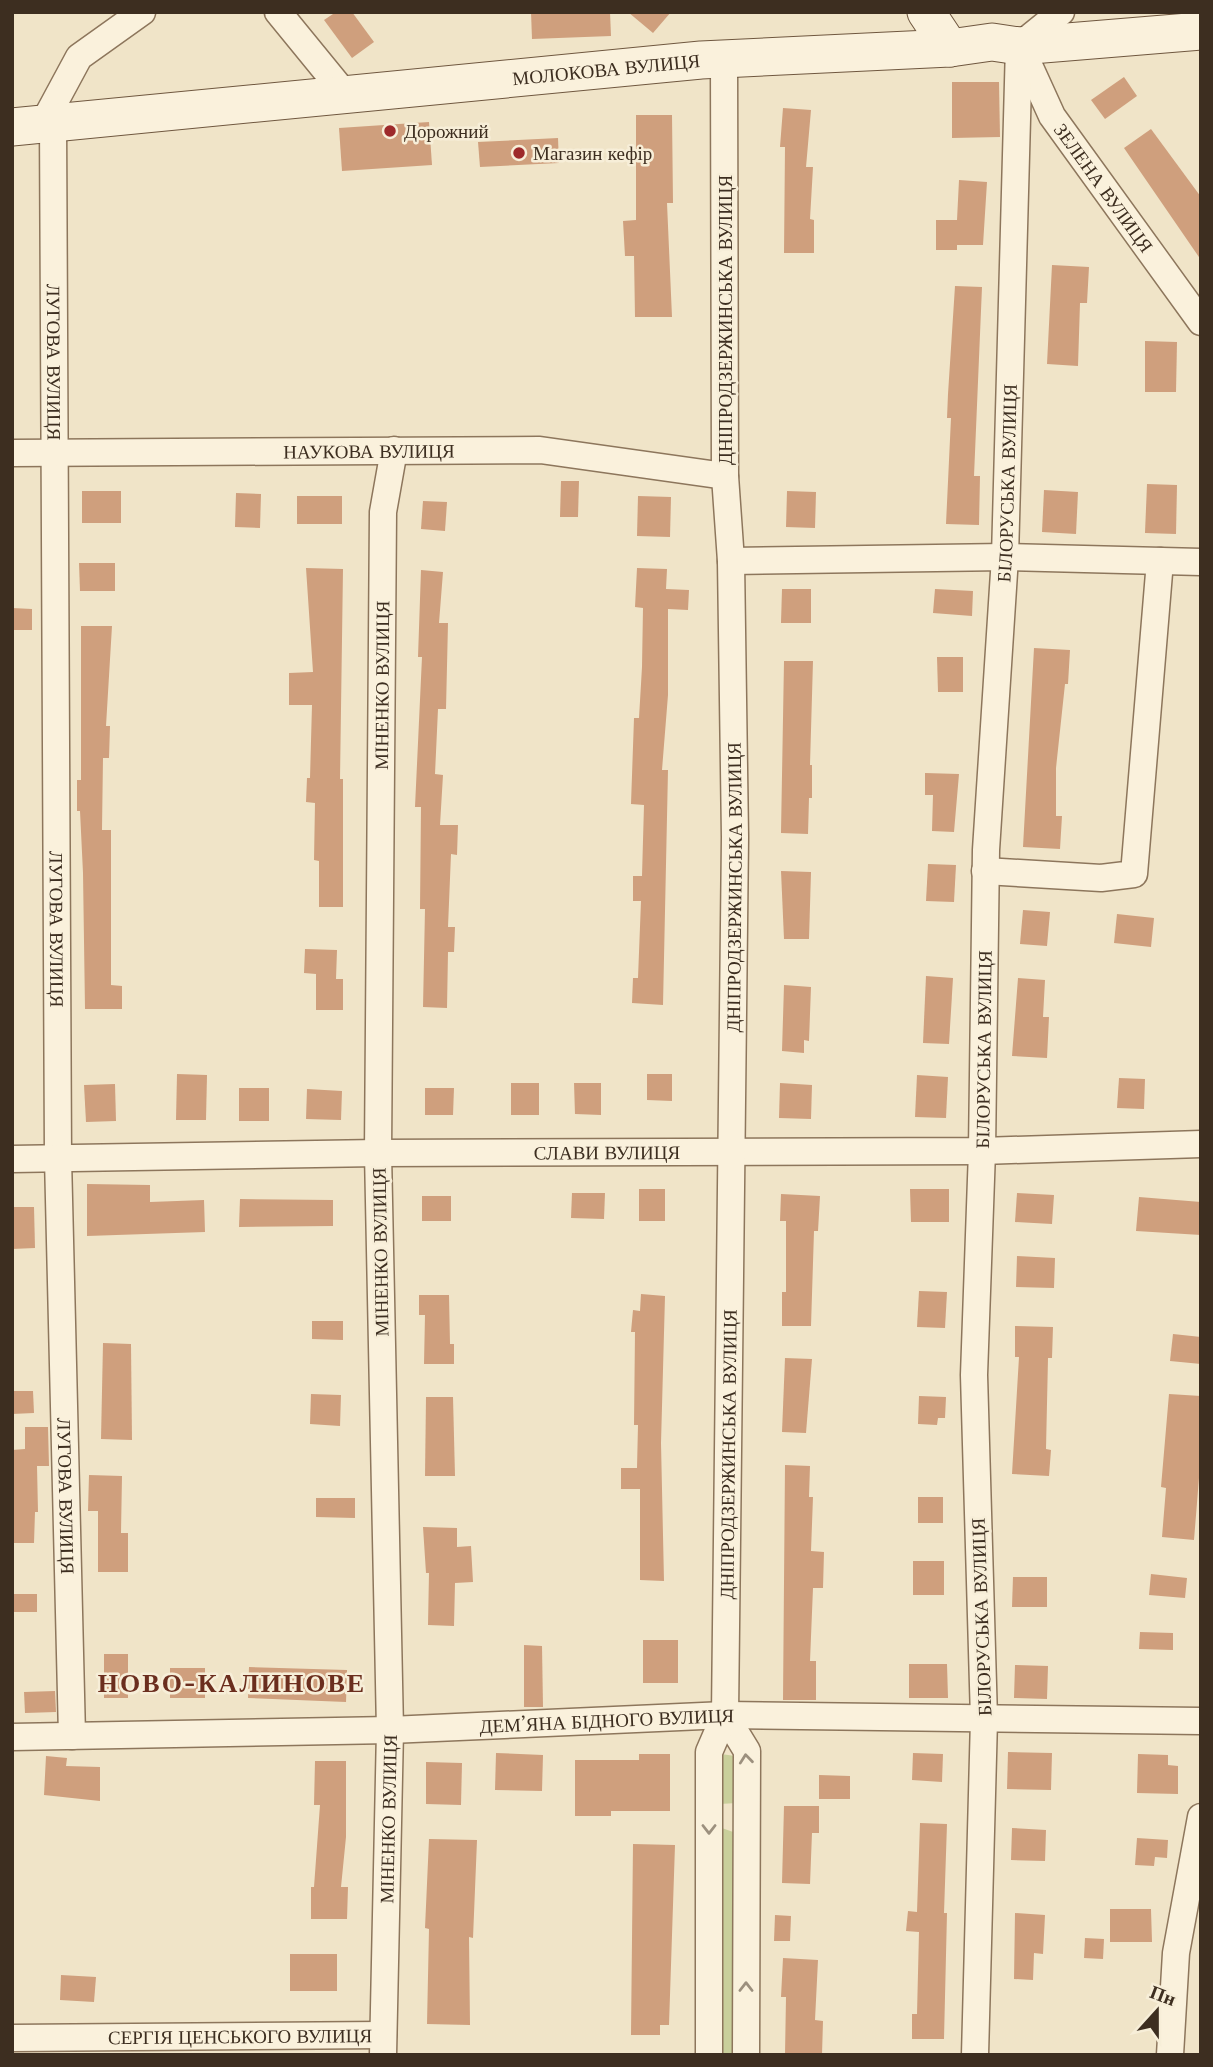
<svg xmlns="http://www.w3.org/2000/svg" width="1213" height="2067" viewBox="0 0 1213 2067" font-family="'Libre Baskerville',serif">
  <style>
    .green { fill: #c9cf9b }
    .building { fill: #cf9f7d }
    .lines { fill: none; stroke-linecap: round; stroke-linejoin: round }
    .street-casing { stroke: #8d765c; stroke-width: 29 }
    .secondary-casing { stroke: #6f573f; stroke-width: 39 }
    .street { stroke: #faf1dc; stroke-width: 26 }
    .secondary { stroke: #faf1dc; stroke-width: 37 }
    .oneway { stroke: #9c907e }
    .poi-dot { fill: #9e2a2b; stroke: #f7eed8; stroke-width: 2.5 }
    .labels { text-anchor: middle; stroke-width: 5; stroke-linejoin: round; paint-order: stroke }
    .street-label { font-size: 19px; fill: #3d2e20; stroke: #f7eed8 }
    .poi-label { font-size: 19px; fill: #3d2e20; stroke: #f7eed8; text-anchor: start }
    .district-label { font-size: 26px; font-weight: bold; letter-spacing: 2px; fill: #6b2e1e; stroke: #f7eed8 }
  </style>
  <rect width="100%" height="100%" fill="#f0e4c8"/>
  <!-- green -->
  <g class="green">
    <path d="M721 1754 735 1756 738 1803 719 1804Z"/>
    <path d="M719 1827 736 1833 735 2055H717Z"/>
  </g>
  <!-- building -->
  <g class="building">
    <path d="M336 12H352L374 42 352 58 324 20Z"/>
    <path d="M531 12H610L611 36 532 39Z"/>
    <path d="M628 12H671L653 33Z"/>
    <path d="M1124 77 1137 96 1105 119 1091 100Z"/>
    <path d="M952 82H999L1000 137 952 138Z"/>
    <path d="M783 108 811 110 806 167H813L810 219 814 220V253H784L785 147H780Z"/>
    <path d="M636 115H672L673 203H667L672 317H635L634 256H625L623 221 636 220Z"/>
    <path d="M429 122 432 165 342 171 339 128Z"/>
    <path d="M1151 129 1201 197V260L1124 148Z"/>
    <path d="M558 138 559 163 480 167 478 142Z"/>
    <path d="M959 180 987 182 983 245H957V250H936V220H957Z"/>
    <path d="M1052 265 1089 267 1087 303H1080L1078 366 1047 364Z"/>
    <path d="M955 286 982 287 974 476H980L979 525 946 524 951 418H947L948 394Z"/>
    <path d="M1145 341 1177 342 1176 392H1145Z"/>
    <path d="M561 481H579L578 517H560Z"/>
    <path d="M1147 484 1177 485 1176 534 1145 533Z"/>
    <path d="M1044 490 1078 492 1076 534 1042 532Z"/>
    <rect x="82" y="491" width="39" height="32"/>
    <path d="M787 491 816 492 815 528 786 527Z"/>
    <path d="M236 493 261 494 260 528 235 527Z"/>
    <rect x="297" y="496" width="45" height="28"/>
    <path d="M638 496 671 497 670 537 637 536Z"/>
    <path d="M423 501 447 502 445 531 421 529Z"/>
    <path d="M79 563H115V591H80Z"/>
    <path d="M306 568 343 569 340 779H343V907H319V861L314 860 315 803 306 802 307 778H310L312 705H289V673L313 672Z"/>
    <path d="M637 568 667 569 666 589 689 590 688 610 668 609V695L662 770H668L663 1005 632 1003 633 978H638L641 901H633V876H642L644 805 631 804 634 718H639L642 667 643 608 635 607Z"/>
    <path d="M421 570 443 572 439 623H448L446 709H438L435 774 443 775 440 825H458L457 855 451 854 448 927H455L454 952H448L447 1008 423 1007 425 909H420L421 807H415L422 657H418Z"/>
    <path d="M782 589H811V623H781Z"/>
    <path d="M935 589 973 591 972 616 933 613Z"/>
    <path d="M12 608 32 609V630H12Z"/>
    <path d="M81 626H112L106 726H110L109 758H103L102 830H111V985L122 986V1009H85L83 873 80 811H77V780H81Z"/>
    <path d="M1034 648 1070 650 1068 684H1065L1056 768V816H1062L1060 849 1023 847Z"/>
    <path d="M937 657H963V692H938Z"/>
    <path d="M784 661H813L810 765H812V798H809L808 834 781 833Z"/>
    <path d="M925 773 959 774 954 832 932 831 933 795H925Z"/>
    <path d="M928 864 956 865 954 902 926 901Z"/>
    <path d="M781 871 811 872 809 939H784Z"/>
    <path d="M1023 910 1050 912 1047 946 1020 944Z"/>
    <path d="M1117 914 1154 918 1151 947 1114 943Z"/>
    <path d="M305 949 337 950 336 979H343V1010H316V974L304 973Z"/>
    <path d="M926 976 953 978 949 1044 923 1043Z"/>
    <path d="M1018 978 1045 980 1043 1017H1049L1047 1058 1012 1056Z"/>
    <path d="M784 985 811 987 809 1041 804 1040V1053L782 1051Z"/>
    <path d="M177 1074 207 1075 206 1120H176Z"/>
    <path d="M647 1074H672V1101L647 1100Z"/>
    <path d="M917 1075 948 1077 946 1118 915 1117Z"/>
    <path d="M1119 1078 1145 1079 1144 1109 1117 1108Z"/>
    <rect x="511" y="1083" width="28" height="32"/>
    <path d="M574 1083H601V1115L575 1114Z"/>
    <path d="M780 1083 812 1085 811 1119 779 1118Z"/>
    <path d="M115 1084 116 1121 86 1122 84 1085Z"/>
    <rect x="239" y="1088" width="30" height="33"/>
    <path d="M425 1088H454L453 1115H425Z"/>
    <path d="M307 1089 342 1091 341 1120 306 1119Z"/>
    <path d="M87 1184 150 1185V1202L204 1200 205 1232 87 1236Z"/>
    <rect x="639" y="1189" width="26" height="32"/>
    <path d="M910 1189H949V1222H911Z"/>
    <path d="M572 1193H605L604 1219 571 1218Z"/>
    <path d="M1017 1193 1054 1195 1052 1224 1015 1222Z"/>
    <path d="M781 1194 820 1196 818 1231H814L811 1326H782V1292H786V1221H780Z"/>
    <rect x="422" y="1196" width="29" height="25"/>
    <path d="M1139 1197 1201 1202V1235L1136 1231Z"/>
    <path d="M240 1199 333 1200V1226L239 1227Z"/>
    <path d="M12 1207H34L35 1248 12 1249Z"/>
    <path d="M1017 1256 1055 1258 1054 1288 1016 1287Z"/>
    <path d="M919 1291 947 1292 945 1328 917 1327Z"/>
    <path d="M641 1294 665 1296 661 1443 664 1581 640 1580V1489H621V1468H637L638 1425H634L635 1332H631L633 1310 640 1311Z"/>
    <path d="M419 1295H449L450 1344H454V1364H424L425 1315H419Z"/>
    <path d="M312 1321H343V1340L312 1339Z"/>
    <path d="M1015 1326 1053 1327 1052 1358H1048L1046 1449 1051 1450 1049 1476 1012 1474 1019 1357H1015Z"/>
    <path d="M1173 1334 1201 1337V1364L1170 1361Z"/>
    <path d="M103 1343 131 1344 132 1440 101 1439Z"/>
    <path d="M785 1358 812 1359 806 1433 782 1432Z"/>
    <path d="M12 1391H33L34 1413 12 1414Z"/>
    <path d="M311 1394 341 1395 340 1426 310 1424Z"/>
    <path d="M1169 1394 1201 1396V1453L1194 1540 1162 1537 1166 1488 1161 1487Z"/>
    <path d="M919 1396 946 1397 945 1418H938L937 1425 918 1424Z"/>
    <path d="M426 1397H453L455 1476H425Z"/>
    <path d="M25 1427H48L49 1466H37L38 1512H35L34 1543H12V1450L25 1449Z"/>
    <path d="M785 1465 810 1466 809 1497H813L811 1551 824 1552 823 1588H813L810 1661H816V1700H783Z"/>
    <path d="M89 1475 122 1476 121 1533H128V1572H98V1511H88Z"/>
    <rect x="918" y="1497" width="25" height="26"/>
    <path d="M316 1498H355V1518L316 1517Z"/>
    <path d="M423 1527 457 1528V1547L471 1546 473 1582 455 1583 454 1626 428 1625 429 1573H426Z"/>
    <rect x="913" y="1561" width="31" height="34"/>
    <path d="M1151 1574 1187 1578 1185 1598 1149 1595Z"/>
    <path d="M1013 1577H1047V1607H1012Z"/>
    <rect x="12" y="1594" width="25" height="18"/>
    <path d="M1140 1632 1173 1633V1650L1139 1649Z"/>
    <rect x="643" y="1640" width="35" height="43"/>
    <path d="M524 1645 542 1646 543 1707H524Z"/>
    <rect x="104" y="1654" width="24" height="44"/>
    <path d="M909 1664H947L948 1698H909Z"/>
    <path d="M1015 1665 1048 1666 1047 1699 1014 1698Z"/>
    <path d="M249 1667 347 1670 346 1702 248 1698Z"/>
    <rect x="170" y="1668" width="35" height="30"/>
    <path d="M55 1691 56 1712 25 1713 24 1692Z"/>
    <path d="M1008 1752 1052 1753 1051 1790 1007 1789Z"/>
    <path d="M496 1753 543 1755 542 1791 495 1790Z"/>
    <path d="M913 1753 943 1754 942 1782 912 1780Z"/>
    <path d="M639 1754H670V1811H611V1816H575V1760H639Z"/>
    <path d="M1138 1754 1168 1755V1765L1178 1766V1794L1137 1793Z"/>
    <path d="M46 1756 67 1758 66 1766 100 1767V1801L44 1795Z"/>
    <path d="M315 1761H346V1837L341 1887H348L347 1919H311V1887H314L320 1805H314Z"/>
    <path d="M426 1762 462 1763 461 1805 426 1804Z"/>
    <path d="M819 1775 850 1776V1799H819Z"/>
    <path d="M784 1806H819V1833H812L810 1884 782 1883Z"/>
    <path d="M920 1823 947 1824 944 1913H947L944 2039H912V2014H917L919 1932 906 1931 908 1911 917 1912Z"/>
    <path d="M1012 1828 1046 1830 1045 1861 1011 1860Z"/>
    <path d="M1137 1838 1168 1840 1167 1858 1155 1857 1154 1866 1135 1865Z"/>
    <path d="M429 1839 477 1840 473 1938 469 1937 470 2025 427 2024 429 1929 425 1928Z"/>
    <path d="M633 1844 675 1845 669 2025H660V2035H631Z"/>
    <path d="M1110 1909H1151L1152 1942H1110Z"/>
    <path d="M1015 1913 1045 1915 1043 1954 1034 1953 1033 1980 1014 1979Z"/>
    <path d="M775 1915 791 1916 790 1941H774Z"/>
    <path d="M1085 1938 1104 1939 1103 1959 1084 1958Z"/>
    <rect x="290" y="1954" width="47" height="37"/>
    <path d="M783 1958 818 1960 815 2020 823 2021 822 2055H785L786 1997H781Z"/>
    <path d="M61 1975 96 1977 94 2002 60 2000Z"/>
  </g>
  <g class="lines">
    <!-- street casing -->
    <g class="street-casing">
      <g id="street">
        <path d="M278 12 345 94"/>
        <path d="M1019 46 1061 12"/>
        <path id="s1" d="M1022 50 1052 116 1201 322"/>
        <path d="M44 122 79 57 142 12"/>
        <path id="s2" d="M53 122 58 1158 72 1736"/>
        <path id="s3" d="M12 453 540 450 725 476"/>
        <path d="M731 561 1005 557 1201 562"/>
        <path d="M985 871 1101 878 1134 874 1160 561"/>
        <path id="s4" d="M12 1159 378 1153 982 1151 1201 1144"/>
        <path d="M725 1715 747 1751 746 2055"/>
        <path id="s5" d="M12 1737 390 1730 725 1715 1201 1721"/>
        <path id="s6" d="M12 2038 383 2035"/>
        <path id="s7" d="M383 2055 390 1730 378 1153 383 512 394 450"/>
        <path id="s8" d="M709 2055V1752L725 1715 735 837 731 561 725 476 724 59"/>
        <path id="s9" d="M975 2055 984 1719 974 1375 982 1151 986 850 1005 557 1019 46"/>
        <path d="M1170 2055 1176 1953 1201 1817"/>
      </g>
    </g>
    <!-- secondary casing -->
    <g class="secondary-casing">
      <g id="secondary">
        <path d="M926 12 950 48"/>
        <path id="s10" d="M12 127 701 60 950 48 992 42 1019 46 1201 31"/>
      </g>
    </g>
    <!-- street -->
    <use href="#street" class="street"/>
    <!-- secondary -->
    <use href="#secondary" class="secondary"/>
  </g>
  <!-- one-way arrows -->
  <defs><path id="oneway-chevron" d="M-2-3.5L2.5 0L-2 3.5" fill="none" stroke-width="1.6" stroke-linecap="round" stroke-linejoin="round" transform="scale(1.75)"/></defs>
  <g class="oneway">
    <use href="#oneway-chevron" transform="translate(746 1759) rotate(-96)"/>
    <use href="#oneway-chevron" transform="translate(709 1829) rotate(90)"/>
    <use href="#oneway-chevron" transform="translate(746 1987) rotate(-90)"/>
  </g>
  <!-- markers -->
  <g class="poi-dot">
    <circle cx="390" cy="131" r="7"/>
    <circle cx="519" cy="153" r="7"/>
  </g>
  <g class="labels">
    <!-- street labels -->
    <g class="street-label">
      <text dy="7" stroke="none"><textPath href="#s10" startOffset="597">МОЛОКОВА ВУЛИЦЯ</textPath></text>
      <text dy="7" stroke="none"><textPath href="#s1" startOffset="161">ЗЕЛЕНА ВУЛИЦЯ</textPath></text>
      <text transform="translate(725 320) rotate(-90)" y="7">ДНІПРОДЗЕРЖИНСЬКА ВУЛИЦЯ</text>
      <text dy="7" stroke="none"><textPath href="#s2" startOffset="240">ЛУГОВА ВУЛИЦЯ</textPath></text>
      <text dy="7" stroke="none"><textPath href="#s3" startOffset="357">НАУКОВА ВУЛИЦЯ</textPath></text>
      <text dy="7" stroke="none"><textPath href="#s9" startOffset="1573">БІЛОРУСЬКА ВУЛИЦЯ</textPath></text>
      <text dy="7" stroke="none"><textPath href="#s7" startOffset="1370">МІНЕНКО ВУЛИЦЯ</textPath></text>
      <text dy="7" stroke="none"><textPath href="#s8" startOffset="1171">ДНІПРОДЗЕРЖИНСЬКА ВУЛИЦЯ</textPath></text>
      <text dy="7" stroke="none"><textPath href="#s2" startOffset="807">ЛУГОВА ВУЛИЦЯ</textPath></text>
      <text dy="7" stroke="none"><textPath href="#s9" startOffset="1006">БІЛОРУСЬКА ВУЛИЦЯ</textPath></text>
      <text dy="7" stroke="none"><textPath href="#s4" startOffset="595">СЛАВИ ВУЛИЦЯ</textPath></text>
      <text transform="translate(380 1252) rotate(-91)" y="7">МІНЕНКО ВУЛИЦЯ</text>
      <text dy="7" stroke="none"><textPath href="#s8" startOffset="604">ДНІПРОДЗЕРЖИНСЬКА ВУЛИЦЯ</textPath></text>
      <text dy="7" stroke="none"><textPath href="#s2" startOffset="1374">ЛУГОВА ВУЛИЦЯ</textPath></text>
      <text transform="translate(981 1617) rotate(-92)" y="7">БІЛОРУСЬКА ВУЛИЦЯ</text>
      <text dy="7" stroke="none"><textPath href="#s5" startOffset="595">ДЕМ’ЯНА БІДНОГО ВУЛИЦЯ</textPath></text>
      <text dy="7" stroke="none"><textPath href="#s7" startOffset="236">МІНЕНКО ВУЛИЦЯ</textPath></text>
      <text dy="7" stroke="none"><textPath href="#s6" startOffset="228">СЕРГІЯ ЦЕНСЬКОГО ВУЛИЦЯ</textPath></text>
    </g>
    <!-- poi labels -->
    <g class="poi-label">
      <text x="404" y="138">Дорожний</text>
      <text x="533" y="160">Магазин кефір</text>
    </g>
    <!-- district labels -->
    <g class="district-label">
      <text x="232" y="1692">НОВО-КАЛИНОВЕ</text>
    </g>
  </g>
  <!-- border -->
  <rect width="1213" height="2067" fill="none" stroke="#3d2e20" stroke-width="28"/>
  <!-- north arrow -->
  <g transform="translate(1157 2011) rotate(21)" stroke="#f7eed8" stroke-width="5" paint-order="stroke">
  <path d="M0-5L12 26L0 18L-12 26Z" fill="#3d2e20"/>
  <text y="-10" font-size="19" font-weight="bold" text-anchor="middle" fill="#3d2e20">Пн</text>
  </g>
</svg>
